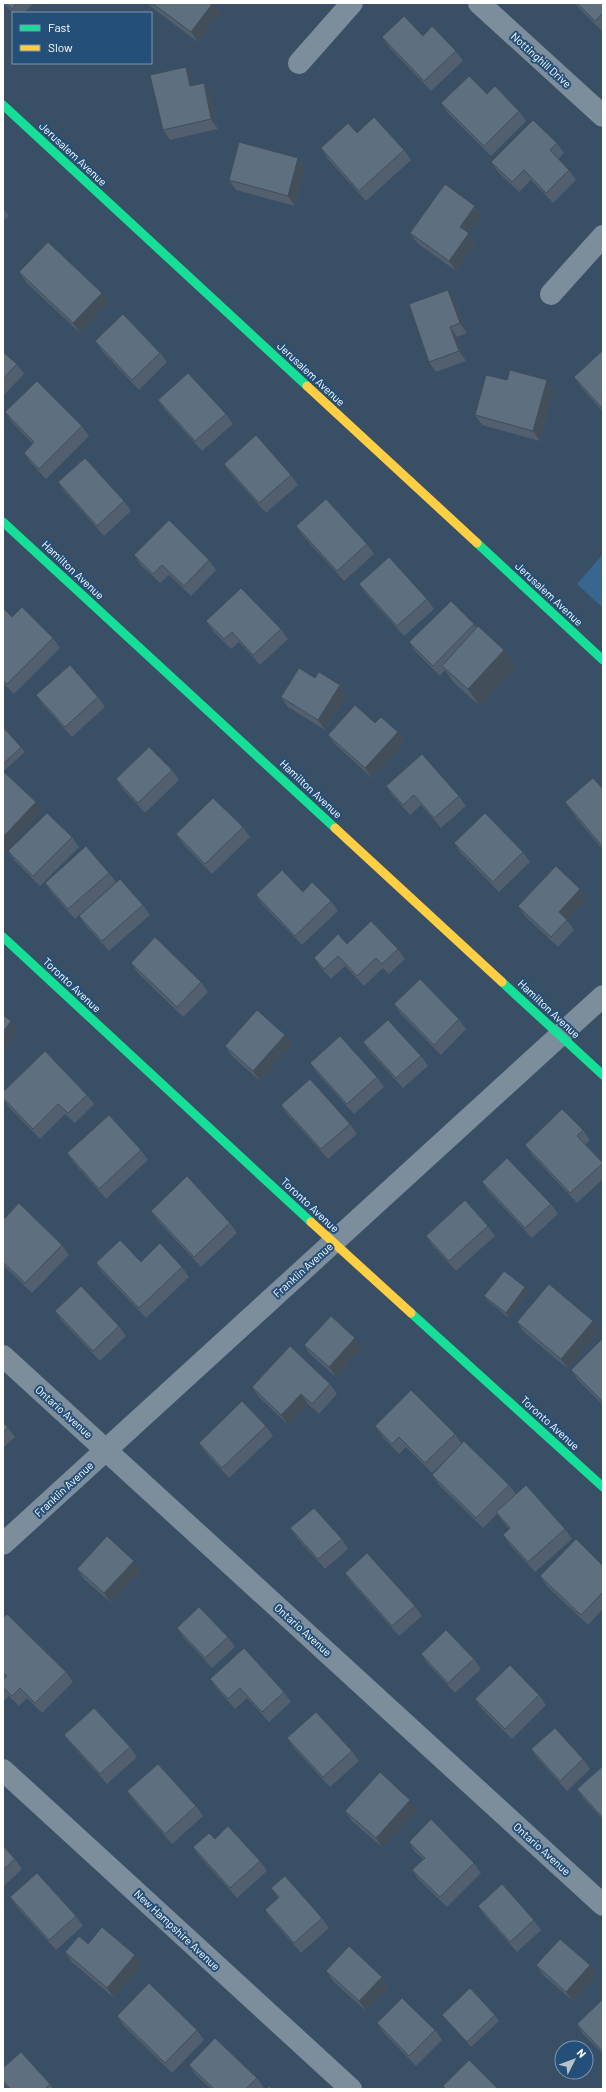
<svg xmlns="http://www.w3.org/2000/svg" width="606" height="2092" viewBox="0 0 606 2092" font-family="Barlow,sans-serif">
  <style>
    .green { fill: #38668f }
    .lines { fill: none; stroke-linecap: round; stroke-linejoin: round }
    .street { stroke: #7c8d9c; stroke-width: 22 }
    .fast { stroke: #16e098; stroke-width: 9 }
    .slow { stroke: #ffcf43; stroke-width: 9 }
    .wall { fill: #515f6e }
    .shaded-wall { fill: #424e5a }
    .building { fill: #5e6f80; stroke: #424e5a }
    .labels { text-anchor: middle; stroke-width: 4; stroke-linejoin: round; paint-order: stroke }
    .street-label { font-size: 11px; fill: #fff; stroke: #244f79 }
  </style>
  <rect width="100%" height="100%" fill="#384f65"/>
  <!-- green -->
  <path class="green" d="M603 554V608L577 584Z"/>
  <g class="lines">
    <!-- street -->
    <g class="street">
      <path d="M479 3 603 116"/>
      <path d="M299 63 352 3"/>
      <path d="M551 294 603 236"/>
      <path d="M3 1356 603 1905"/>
      <path d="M3 1544 603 996"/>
      <path d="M3 1770 351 2089"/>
    </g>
    <!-- fast -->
    <g class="fast">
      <path d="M3 105 307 386"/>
      <path d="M3 522 335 828"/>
      <path d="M477 543 603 660"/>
      <path d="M3 937 311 1222"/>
      <path d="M502 982 603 1075"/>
      <path d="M411 1313 603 1487"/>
    </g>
    <!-- slow -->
    <g class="slow">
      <path d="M307 386 477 543"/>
      <path d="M335 828 502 982"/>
      <path d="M311 1222 411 1313"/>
    </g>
  </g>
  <!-- wall -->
  <g class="wall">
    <path d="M3 3H34L24 13H13Z"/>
    <path d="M146 3H216L221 11 198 42Z"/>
    <path d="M575 3H603V30L602 31 579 8Z"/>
    <path d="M423 36 456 51 463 61 431 91 389 47 382 37Z"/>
    <path d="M193 77 194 85 204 83 210 93 218 129 170 140 163 130Z"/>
    <path d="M487 94 519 111 526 121 491 156 448 113 441 103Z"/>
    <path d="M357 133 404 150 411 160 366 201 327 158 321 148Z"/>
    <path d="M557 143 564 153 558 159 569 170 576 180 553 203 531 180 519 192 498 172 491 162Z"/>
    <path d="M298 158 305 168 295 206 236 190 229 180Z"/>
    <path d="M475 206 482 216 470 233 476 243 456 271 417 243 410 233Z"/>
    <path d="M3 208 9 216 3 221Z"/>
    <path d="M19 272 109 302 80 333 26 282Z"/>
    <path d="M455 300 467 333 457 337 466 361 436 372 429 362Z"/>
    <path d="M95 341 160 353 167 362 139 390 102 351Z"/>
    <path d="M3 352 17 364 24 374 3 396Z"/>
    <path d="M603 352V412L581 387 574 377Z"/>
    <path d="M507 380 554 390 540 441 482 425 475 415Z"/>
    <path d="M158 400 226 414 233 424 202 451 165 410Z"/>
    <path d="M5 412 82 426 89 436 46 479 31 463 24 453 33 444 12 422Z"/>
    <path d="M224 464 291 475 298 485 266 513 231 474Z"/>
    <path d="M58 482 124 501 131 511 104 536 65 492Z"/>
    <path d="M296 526 367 544 374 554 344 581 303 536Z"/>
    <path d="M134 555 209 560 216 570 191 596 169 575 160 583 141 565Z"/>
    <path d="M359 584 427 599 434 609 404 636 366 594Z"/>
    <path d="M3 608 12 617 53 638 60 648 14 694 3 683Z"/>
    <path d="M206 621 281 629 288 639 260 665 239 642 231 649 213 631Z"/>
    <path d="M474 624 476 627 516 667 480 706 454 683 445 670 440 676 416 652 409 642Z"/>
    <path d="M315 678 340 685 347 695 325 730 288 707 281 697Z"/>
    <path d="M36 695 98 697 105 707 72 737 43 705Z"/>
    <path d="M3 727 21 747 25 752 5 770 3 767Z"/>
    <path d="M398 732 405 742 372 778 335 744 328 735Z"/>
    <path d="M172 770 179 780 145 813 123 789 116 779Z"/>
    <path d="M386 786 459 796 466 806 441 828 421 805 410 815 393 796Z"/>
    <path d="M603 789V850L577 819 565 802Z"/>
    <path d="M243 827 250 837 212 874 183 844 176 834Z"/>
    <path d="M72 837 79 847 40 886 15 861 8 851Z"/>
    <path d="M454 843 523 852 530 862 499 892 461 853Z"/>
    <path d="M109 873 116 882 75 919 52 893 45 883Z"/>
    <path d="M580 889 587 899 567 920 574 930 558 947 525 916 518 906Z"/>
    <path d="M303 892 331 901 338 911 302 945 263 905 256 895Z"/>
    <path d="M143 905 150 915 109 951 86 926 79 916Z"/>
    <path d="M347 944 398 949 405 959 389 974 383 968 364 986 345 966 331 979 321 968 314 958Z"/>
    <path d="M131 963 201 982 208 992 183 1017 138 973Z"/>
    <path d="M394 1004 459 1019 466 1029 441 1055 401 1014Z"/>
    <path d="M363 1042 421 1056 428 1066 403 1088 370 1052Z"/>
    <path d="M292 1045 260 1081 232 1056 225 1046Z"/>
    <path d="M310 1063 377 1077 384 1087 354 1114 317 1073Z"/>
    <path d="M3 1092 87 1095 94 1104 75 1123 65 1114 40 1139 7 1105 3 1099Z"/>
    <path d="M281 1105 350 1124 357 1134 328 1159 288 1115Z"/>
    <path d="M583 1130 590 1140 585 1145 603 1163V1179L577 1203 532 1155 525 1145Z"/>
    <path d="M141 1150 148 1160 106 1199 74 1163 67 1153Z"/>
    <path d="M482 1182 551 1204 558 1214 532 1238 489 1192Z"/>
    <path d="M151 1211 230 1223 237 1233 201 1267 158 1221Z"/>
    <path d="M3 1220 62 1245 69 1255 32 1293 3 1265Z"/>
    <path d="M488 1226 495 1236 456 1271 433 1246 426 1236Z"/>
    <path d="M141 1262 182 1267 189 1277 146 1318 103 1273 96 1263Z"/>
    <path d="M525 1287 529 1293 509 1318 488 1301 484 1296Z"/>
    <path d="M55 1311 119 1326 126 1336 100 1361 62 1321Z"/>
    <path d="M517 1322 600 1331 568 1369 524 1332Z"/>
    <path d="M603 1338V1405L578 1380 571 1370Z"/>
    <path d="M304 1345 362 1348 336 1377 311 1355Z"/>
    <path d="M330 1384 337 1394 319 1414 308 1404 288 1425 259 1397 252 1387Z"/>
    <path d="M3 1422 8 1428 15 1437 3 1448Z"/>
    <path d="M266 1426 273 1436 229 1478 206 1453 199 1443Z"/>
    <path d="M375 1426 455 1434 462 1444 432 1473 406 1447 399 1454 382 1436Z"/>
    <path d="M432 1475 509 1485 516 1494 565 1529 572 1539 535 1572 510 1545 503 1535 509 1529 503 1522 497 1514 483 1528 439 1485Z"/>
    <path d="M290 1528 342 1539 348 1549 325 1569 297 1538Z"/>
    <path d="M603 1566V1609L588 1625 547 1586 540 1576Z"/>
    <path d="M77 1569 141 1570 111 1603 84 1579Z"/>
    <path d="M345 1573 415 1606 422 1616 399 1636 352 1583Z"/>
    <path d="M3 1618 66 1672 73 1682 42 1713 27 1698 19 1706 9 1696 3 1702V1680L5 1678 3 1676Z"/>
    <path d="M177 1628 228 1637 235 1647 212 1668 184 1638Z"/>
    <path d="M421 1654 474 1659 481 1669 455 1693 428 1664Z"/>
    <path d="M210 1679 284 1692 291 1702 269 1722 247 1698 235 1709 217 1689Z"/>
    <path d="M539 1695 546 1705 512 1739 482 1709 475 1699Z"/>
    <path d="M64 1735 130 1747 137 1757 107 1784 71 1744Z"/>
    <path d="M287 1738 352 1751 359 1761 330 1787 294 1748Z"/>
    <path d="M531 1749 583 1759 590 1769 567 1791 538 1759Z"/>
    <path d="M603 1766V1820L584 1799 577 1789Z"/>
    <path d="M127 1791 196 1806 203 1816 172 1844 134 1801Z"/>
    <path d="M417 1810 383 1848 352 1821 345 1811Z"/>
    <path d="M215 1839 260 1861 267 1871 237 1898 200 1857 193 1847Z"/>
    <path d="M409 1842 474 1863 481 1873 447 1907 419 1880 412 1870 423 1859 415 1852Z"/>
    <path d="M3 1846 15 1859 22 1869 3 1887Z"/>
    <path d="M271 1888 322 1918 329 1928 301 1953 272 1920 265 1910 278 1898Z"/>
    <path d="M10 1897 76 1916 83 1926 56 1950 17 1907Z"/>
    <path d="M478 1906 534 1920 541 1930 517 1952 485 1916Z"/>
    <path d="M88 1944 142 1965 114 1998 72 1962 65 1952Z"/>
    <path d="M536 1965 597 1975 573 2001 543 1975Z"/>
    <path d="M326 1971 382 1977 389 1987 366 2011 333 1981Z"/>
    <path d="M603 1999V2054L583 2034 577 2024Z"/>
    <path d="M442 2015H495L499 2021 471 2047 446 2020Z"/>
    <path d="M117 2016 197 2030 204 2040 172 2073 124 2026Z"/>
    <path d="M377 2023 435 2030 442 2040 416 2066 384 2033Z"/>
    <path d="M189 2065 257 2078 264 2088 263 2089H211L196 2075Z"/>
    <path d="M3 2068 50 2084 53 2089H9L3 2083Z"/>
  </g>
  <!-- shaded-wall -->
  <g class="shaded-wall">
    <path d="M211 3H216L221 11 198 42 191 32Z"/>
    <path d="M186 67 193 77 197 96 190 86Z"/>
    <path d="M204 83 210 93 218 129 211 119Z"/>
    <path d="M298 158 305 168 295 206 288 196Z"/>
    <path d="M475 206 482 216 470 233 476 243 456 271 449 261 460 227Z"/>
    <path d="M448 290 455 300 467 333 460 323Z"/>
    <path d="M102 293 109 302 80 333 73 323Z"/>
    <path d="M450 327 457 337 466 361 459 351Z"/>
    <path d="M547 380 554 390 540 441 533 431Z"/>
    <path d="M504 650 516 667 480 706 468 689Z"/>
    <path d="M340 685 347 695 325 730 318 720Z"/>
    <path d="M398 732 405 742 372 778 365 768Z"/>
    <path d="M36 802 43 812 5 852 3 849V837Z"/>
    <path d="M580 889 587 899 566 922 559 912Z"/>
    <path d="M11 1021 18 1031 3 1051V1032Z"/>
    <path d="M285 1035 292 1045 260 1081 253 1071Z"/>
    <path d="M525 1287 529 1293 509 1318 506 1313Z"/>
    <path d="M593 1321 600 1331 568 1369 561 1359Z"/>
    <path d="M355 1338 362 1348 336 1377 329 1367Z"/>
    <path d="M301 1394 308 1404 288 1425 281 1415Z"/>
    <path d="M134 1561 141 1570 111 1603 104 1593Z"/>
    <path d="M410 1800 417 1810 383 1848 376 1838Z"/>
    <path d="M135 1955 142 1965 114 1998 107 1988Z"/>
    <path d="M590 1965 597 1975 573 2001 566 1992Z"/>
    <path d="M382 1977 389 1987 366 2011 359 2001Z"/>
  </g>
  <!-- building -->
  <g class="building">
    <path d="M6 3H17L12 9Z"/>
    <path d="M152 3H213L191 32Z"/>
    <path d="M577 3H603V13L595 21Z"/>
    <path d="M404 16 423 36 432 26 456 51 424 81 382 37Z"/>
    <path d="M186 67 190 86 204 83 211 119 163 130 150 75Z"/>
    <path d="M469 76 487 94 495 86 519 111 484 146 441 103Z"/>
    <path d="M374 117 404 150 359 191 321 148 348 123 357 133Z"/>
    <path d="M533 120 557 143 550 150 569 170 546 193 524 170 512 182 491 162Z"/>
    <path d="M239 142 298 158 288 196 229 180Z"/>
    <path d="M445 184 475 206 460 227 469 233 449 261 410 233Z"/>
    <path d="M48 242 102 293 73 323 19 272Z"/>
    <path d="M448 290 460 323 450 327 459 351 429 362 409 304Z"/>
    <path d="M123 314 160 353 132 380 95 341Z"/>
    <path d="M602 351 603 352V408H602L574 377Z"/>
    <path d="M3 352 17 364 3 379Z"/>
    <path d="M510 370 547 380 533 431 475 415 486 375 507 380Z"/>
    <path d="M188 373 226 414 195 441 158 400Z"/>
    <path d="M37 381 82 426 39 469 24 453 34 442 5 412Z"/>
    <path d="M256 435 291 475 259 503 224 464Z"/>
    <path d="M85 458 124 501 97 526 58 482Z"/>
    <path d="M326 499 367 544 337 571 296 526Z"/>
    <path d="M169 520 209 560 184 586 162 565 153 574 134 555Z"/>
    <path d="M389 557 427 599 397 626 359 584Z"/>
    <path d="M241 588 281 629 253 655 232 632 224 639 206 621Z"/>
    <path d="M451 601 474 624 433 666 409 642Z"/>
    <path d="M22 607 53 638 7 684 3 680V608L12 617Z"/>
    <path d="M478 626 504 650 468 689 442 666Z"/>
    <path d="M70 665 98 697 65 727 36 695Z"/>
    <path d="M299 668 315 678 319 672 340 685 318 720 281 697Z"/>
    <path d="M355 705 375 723 381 717 398 732 365 768 328 735Z"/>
    <path d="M3 727 21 747 3 764Z"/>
    <path d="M149 747 172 770 138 803 116 779Z"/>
    <path d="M422 754 459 796 434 818 414 795 403 805 386 786Z"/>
    <path d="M3 771 36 802 3 837Z"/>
    <path d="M593 778 603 789V846H602L565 802Z"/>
    <path d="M213 798 243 827 205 864 176 834Z"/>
    <path d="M47 813 72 837 33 876 8 851Z"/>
    <path d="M485 813 523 852 493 882 454 843Z"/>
    <path d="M86 846 109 873 68 909 45 883Z"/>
    <path d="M556 866 580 889 559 912 567 920 551 937 518 906Z"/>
    <path d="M282 870 303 892 312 882 331 901 295 936 256 895Z"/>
    <path d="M120 879 143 905 102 941 79 916Z"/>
    <path d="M371 921 398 949 382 964 376 958 357 976 338 956 324 969 314 958 338 934 347 944Z"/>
    <path d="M155 937 201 982 177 1007 131 963Z"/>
    <path d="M420 979 459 1019 434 1045 394 1004Z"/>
    <path d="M257 1010 285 1035 253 1071 225 1046Z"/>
    <path d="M3 1015 11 1021 3 1032Z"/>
    <path d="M388 1020 421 1056 396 1078 363 1042Z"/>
    <path d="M340 1036 377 1077 347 1104 310 1063Z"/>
    <path d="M45 1051 87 1095 68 1113 58 1104 33 1129 3 1098V1092Z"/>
    <path d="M310 1079 350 1124 321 1149 281 1105Z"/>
    <path d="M562 1109 583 1130 577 1136 603 1163 570 1193 525 1145Z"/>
    <path d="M109 1115 141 1150 99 1189 67 1153Z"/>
    <path d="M507 1158 551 1204 525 1228 482 1182Z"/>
    <path d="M187 1176 230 1223 194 1257 151 1211Z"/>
    <path d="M465 1200 488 1226 449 1261 426 1236Z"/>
    <path d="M19 1203 62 1245 25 1283 3 1262V1220Z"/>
    <path d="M120 1240 141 1262 160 1243 182 1267 139 1308 96 1263Z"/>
    <path d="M504 1271 525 1287 506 1313 484 1296Z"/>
    <path d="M549 1284 593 1321 561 1359 517 1322Z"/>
    <path d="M81 1286 119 1326 93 1351 55 1311Z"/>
    <path d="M331 1316 355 1338 329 1367 304 1345Z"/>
    <path d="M603 1338V1402L571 1370Z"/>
    <path d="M290 1346 330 1384 312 1404 301 1394 281 1415 252 1387Z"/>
    <path d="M411 1390 455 1434 425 1463 399 1437 392 1444 375 1426Z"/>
    <path d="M242 1401 266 1426 222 1468 199 1443Z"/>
    <path d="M3 1422 8 1428 3 1432Z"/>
    <path d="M464 1441 509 1485 476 1518 432 1475Z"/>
    <path d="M526 1485 565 1529 528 1562 503 1535 510 1528 496 1512Z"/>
    <path d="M314 1508 342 1539 318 1559 290 1528Z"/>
    <path d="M107 1536 134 1561 104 1593 77 1569Z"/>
    <path d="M576 1539 603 1566V1592L581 1615 540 1576Z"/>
    <path d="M367 1553 415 1606 392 1626 345 1573Z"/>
    <path d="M199 1607 228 1637 205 1658 177 1628Z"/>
    <path d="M7 1614 66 1672 35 1703 20 1688 12 1696 3 1687V1680L7 1676 3 1673V1618Z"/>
    <path d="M446 1630 474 1659 448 1683 421 1654Z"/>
    <path d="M244 1648 284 1692 262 1712 240 1688 228 1699 210 1679Z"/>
    <path d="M510 1665 539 1695 505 1729 475 1699Z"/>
    <path d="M94 1708 130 1747 100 1774 64 1735Z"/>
    <path d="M316 1712 352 1751 323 1777 287 1738Z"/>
    <path d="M555 1728 583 1759 560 1781 531 1749Z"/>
    <path d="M158 1764 196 1806 165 1834 127 1791Z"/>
    <path d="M603 1766V1818L577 1789Z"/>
    <path d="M380 1772 410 1800 376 1838 345 1811Z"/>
    <path d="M431 1819 474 1863 440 1897 412 1870 425 1858 409 1842Z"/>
    <path d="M228 1826 260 1861 230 1888 193 1847 209 1833 215 1839Z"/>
    <path d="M3 1846 15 1859 3 1870Z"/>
    <path d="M37 1873 76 1916 49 1940 10 1897Z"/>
    <path d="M285 1876 322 1918 294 1943 265 1910 279 1897 271 1888Z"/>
    <path d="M502 1884 534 1920 510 1942 478 1906Z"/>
    <path d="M102 1927 135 1955 107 1988 65 1952 79 1936 88 1944Z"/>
    <path d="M560 1939 590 1965 566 1992 536 1965Z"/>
    <path d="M349 1946 382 1977 359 2001 326 1971Z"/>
    <path d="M149 1983 197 2030 165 2063 117 2016Z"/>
    <path d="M470 1988 495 2015 467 2042 442 2015Z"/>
    <path d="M402 1998 435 2030 409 2056 377 2023Z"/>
    <path d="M603 1999V2052L577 2024Z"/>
    <path d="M215 2038 257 2078 246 2089H214L189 2065Z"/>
    <path d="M21 2052 50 2084 45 2089H11L3 2081V2068Z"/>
    <path d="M469 2060 498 2089H446L443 2086Z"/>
    <path d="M269 2086 272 2089H267Z"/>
  </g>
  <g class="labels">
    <!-- street labels -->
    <g class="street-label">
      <text transform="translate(541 60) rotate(42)" y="4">Nottinghill Drive</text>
      <text transform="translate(73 154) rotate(43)" y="4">Jerusalem Avenue</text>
      <text transform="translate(311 374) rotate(43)" y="4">Jerusalem Avenue</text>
      <text transform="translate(73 570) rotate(43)" y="4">Hamilton Avenue</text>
      <text transform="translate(549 594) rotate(43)" y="4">Jerusalem Avenue</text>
      <text transform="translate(311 789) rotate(43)" y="4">Hamilton Avenue</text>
      <text transform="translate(72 985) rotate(43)" y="4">Toronto Avenue</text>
      <text transform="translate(549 1009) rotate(43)" y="4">Hamilton Avenue</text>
      <text transform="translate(310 1205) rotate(43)" y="4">Toronto Avenue</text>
      <text transform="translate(303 1270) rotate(-42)" y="4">Franklin Avenue</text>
      <text transform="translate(64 1412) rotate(42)" y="4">Ontario Avenue</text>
      <text transform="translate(550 1423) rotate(42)" y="4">Toronto Avenue</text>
      <text transform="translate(64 1489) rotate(-43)" y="4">Franklin Avenue</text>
      <text transform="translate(303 1630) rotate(42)" y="4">Ontario Avenue</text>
      <text transform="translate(542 1849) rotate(42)" y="4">Ontario Avenue</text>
      <text transform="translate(177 1930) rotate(43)" y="4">New Hampshire Avenue</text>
    </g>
  </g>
  <!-- border -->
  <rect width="606" height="2092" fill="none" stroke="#ffffff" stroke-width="8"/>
  <!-- legend -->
  <rect x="12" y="12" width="140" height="52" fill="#244f79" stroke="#7c95af"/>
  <rect x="20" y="25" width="20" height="6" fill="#16e098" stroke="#7c95af"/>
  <text x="48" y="32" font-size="12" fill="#ffffff">Fast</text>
  <rect x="20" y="45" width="20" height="6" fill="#ffcf43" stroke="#7c95af"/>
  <text x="48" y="52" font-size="12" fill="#ffffff">Slow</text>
  <!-- north arrow -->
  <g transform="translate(574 2060) rotate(48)"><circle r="19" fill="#244f79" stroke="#7c95af"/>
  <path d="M0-3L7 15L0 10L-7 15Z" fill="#b9c1c9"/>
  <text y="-6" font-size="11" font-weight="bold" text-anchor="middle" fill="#ffffff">N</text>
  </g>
</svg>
